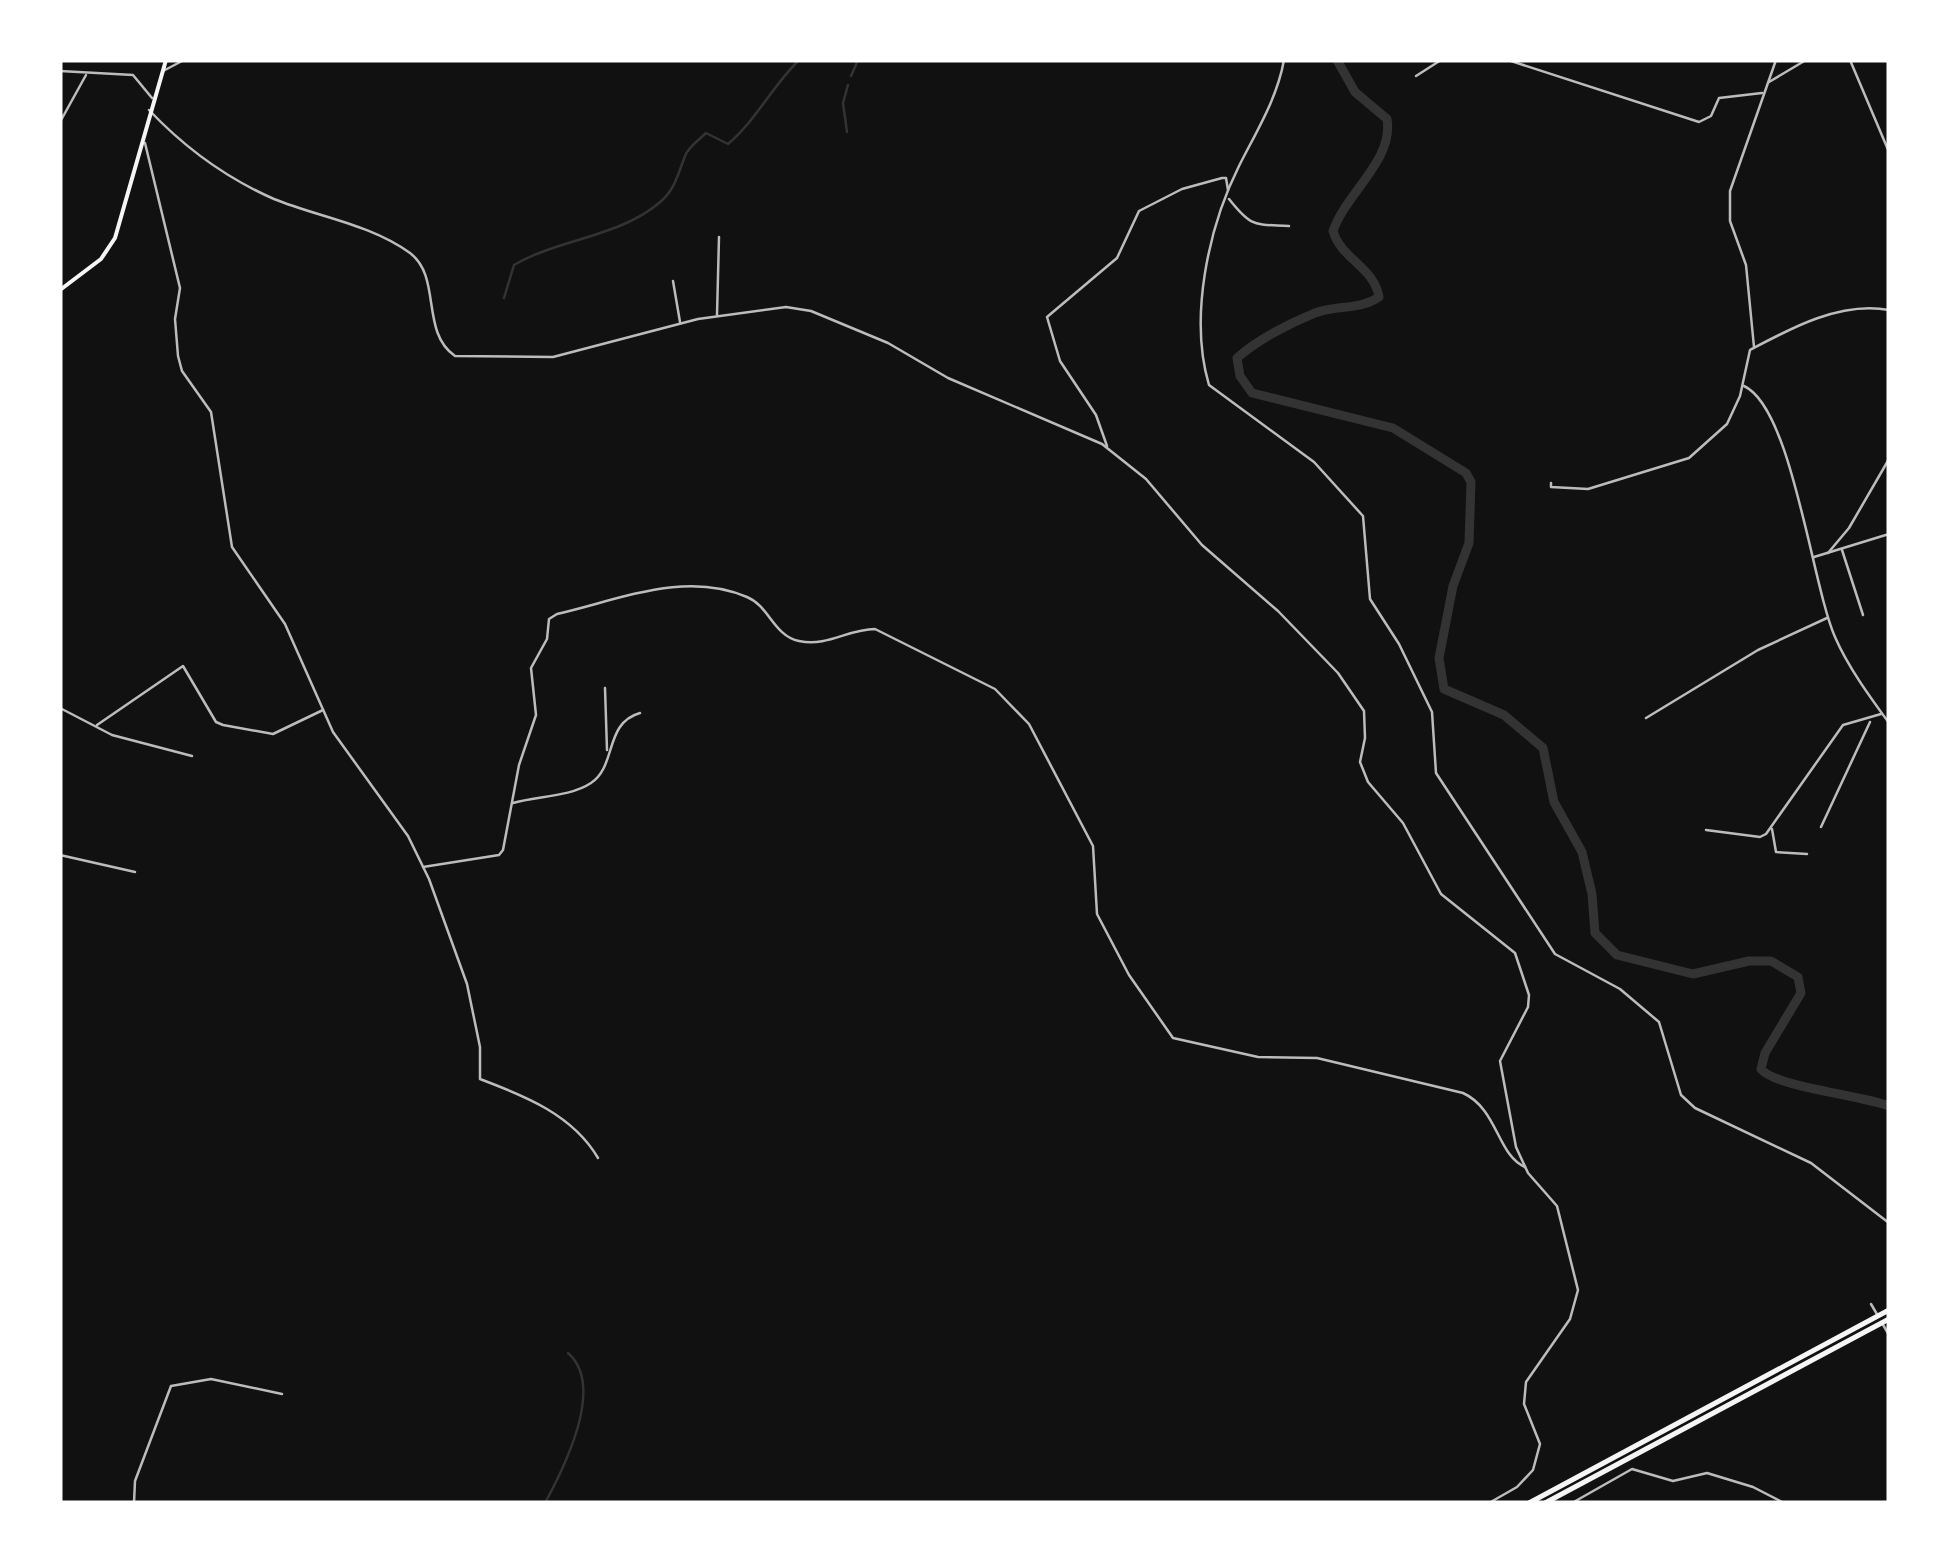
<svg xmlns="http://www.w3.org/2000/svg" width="1949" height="1563" viewBox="0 0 1949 1563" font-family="'Crimson Pro',serif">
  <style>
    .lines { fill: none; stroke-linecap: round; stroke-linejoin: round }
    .stream { stroke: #333; stroke-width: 2.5 }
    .river { stroke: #333; stroke-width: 9 }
    .minor { stroke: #bcbcbc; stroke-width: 2.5 }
    .tertiary { stroke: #bcbcbc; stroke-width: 2.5 }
    .secondary { stroke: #f5f5f5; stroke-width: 4 }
    .motorway { stroke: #f5f5f5; stroke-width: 5 }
  </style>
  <rect width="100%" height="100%" fill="#111"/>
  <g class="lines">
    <!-- stream -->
    <g class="stream">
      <path d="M851 76 858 60"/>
      <path d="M847 132 843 103 848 85"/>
      <path d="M504 298 514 265C558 239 619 237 659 203 675 190 678 174 685 156 688 147 700 139 706 133L728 144C756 120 772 87 798 61"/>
      <path d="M545 1503C564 1468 606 1386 568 1353"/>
    </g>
    <!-- river -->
    <path class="river" d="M1337 60 1355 92 1387 119C1394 160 1346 193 1333 231 1341 259 1374 267 1379 297 1360 310 1336 305 1315 313 1290 323 1257 340 1237 358L1240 376 1252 393 1393 428 1466 473 1471 482 1469 543 1453 586 1439 658 1444 689 1504 715 1543 748 1554 802 1582 852 1592 894 1595 933 1617 955 1693 974 1749 961H1771L1798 977 1801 993 1765 1053 1761 1069C1775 1087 1861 1095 1889 1106"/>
    <!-- minor -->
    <g class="minor">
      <path d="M1284 60C1277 99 1256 132 1239 166 1208 228 1189 318 1209 385L1314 462 1363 516 1370 599 1399 644 1432 712 1436 773 1555 954 1620 989 1659 1022 1681 1095 1695 1108 1811 1163 1889 1223"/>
      <path d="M1508 60 1699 122 1711 116 1719 98 1762 93"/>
      <path d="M1850 60 1889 152"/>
      <path d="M60 71 133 75 152 98"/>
      <path d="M163 71 184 60"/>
      <path d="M1416 76 1441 60"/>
      <path d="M1769 82 1806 60"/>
      <path d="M60 122 86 75"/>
      <path d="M145 143 180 288 175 319 178 356 182 371 211 412 232 547 285 624 333 732 408 836 429 879 467 984 480 1047V1079C525 1096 573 1115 598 1158"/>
      <path d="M1229 199C1252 228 1254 224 1289 226"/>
      <path d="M673 281 680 322"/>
      <path d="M717 315 719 237"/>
      <path d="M1754 347 1746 265 1730 221V191L1776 60"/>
      <path d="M1744 386C1792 408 1812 585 1835 637 1848 667 1870 697 1889 723"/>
      <path d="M1107 446 1096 415 1060 361 1047 317 1117 258 1139 211 1182 189 1222 178H1226L1228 190"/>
      <path d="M1551 483V487L1588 489 1689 458 1727 424 1740 396 1750 350C1791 328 1841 301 1889 310"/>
      <path d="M1842 550 1863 615"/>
      <path d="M1828 553 1849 528 1889 459"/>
      <path d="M1814 557 1889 534"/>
      <path d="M1889 616V615"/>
      <path d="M605 688 607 750"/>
      <path d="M60 708 112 735 192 756"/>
      <path d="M1646 718 1758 650 1827 618"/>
      <path d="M97 725 183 666 216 722 223 725 273 734 323 710"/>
      <path d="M513 803C537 796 570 797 591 783 617 766 604 723 640 713"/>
      <path d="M1821 827 1870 722"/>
      <path d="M1772 829 1776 852 1807 854"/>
      <path d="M1706 830 1760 837 1766 834 1843 725 1881 714"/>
      <path d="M60 855 135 872"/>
      <path d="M423 867 499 855 503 850 519 765 536 715 531 668 547 639 549 619 557 614C619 600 685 570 747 597 769 606 774 636 799 641 828 647 848 629 875 629L995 689 1029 724 1093 846 1097 914 1129 975 1173 1038 1258 1057 1317 1058 1463 1093C1498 1109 1497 1155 1525 1167"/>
      <path d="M1871 1304 1878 1316"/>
      <path d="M1882 1323 1889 1335"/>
      <path d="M134 1503 135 1481 171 1386 211 1379 282 1394"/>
      <path d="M1572 1503 1632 1469 1673 1481 1707 1473 1753 1487 1784 1503"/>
    </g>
    <!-- tertiary -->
    <path class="tertiary" d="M149 110C185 148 226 178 274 199 318 217 370 224 410 253 442 277 420 332 455 356L553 357 698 319 786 307 811 311 888 343 948 378 1102 444 1146 479 1202 545 1278 611 1338 673 1364 711 1365 738 1360 762 1368 782 1403 823 1441 894 1515 953 1529 995 1528 1007 1500 1061 1516 1147 1528 1173 1557 1206 1578 1290 1570 1319 1526 1382 1524 1404 1540 1444 1533 1470 1517 1487 1489 1503"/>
    <!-- secondary -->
    <path class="secondary" d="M60 290 101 259 115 238 166 60"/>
    <!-- motorway -->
    <g class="motorway">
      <path d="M1529 1503 1889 1310"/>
      <path d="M1545 1503 1889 1319"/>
    </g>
  </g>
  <!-- border -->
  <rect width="1949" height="1563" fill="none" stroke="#ffffff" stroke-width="125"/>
</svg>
